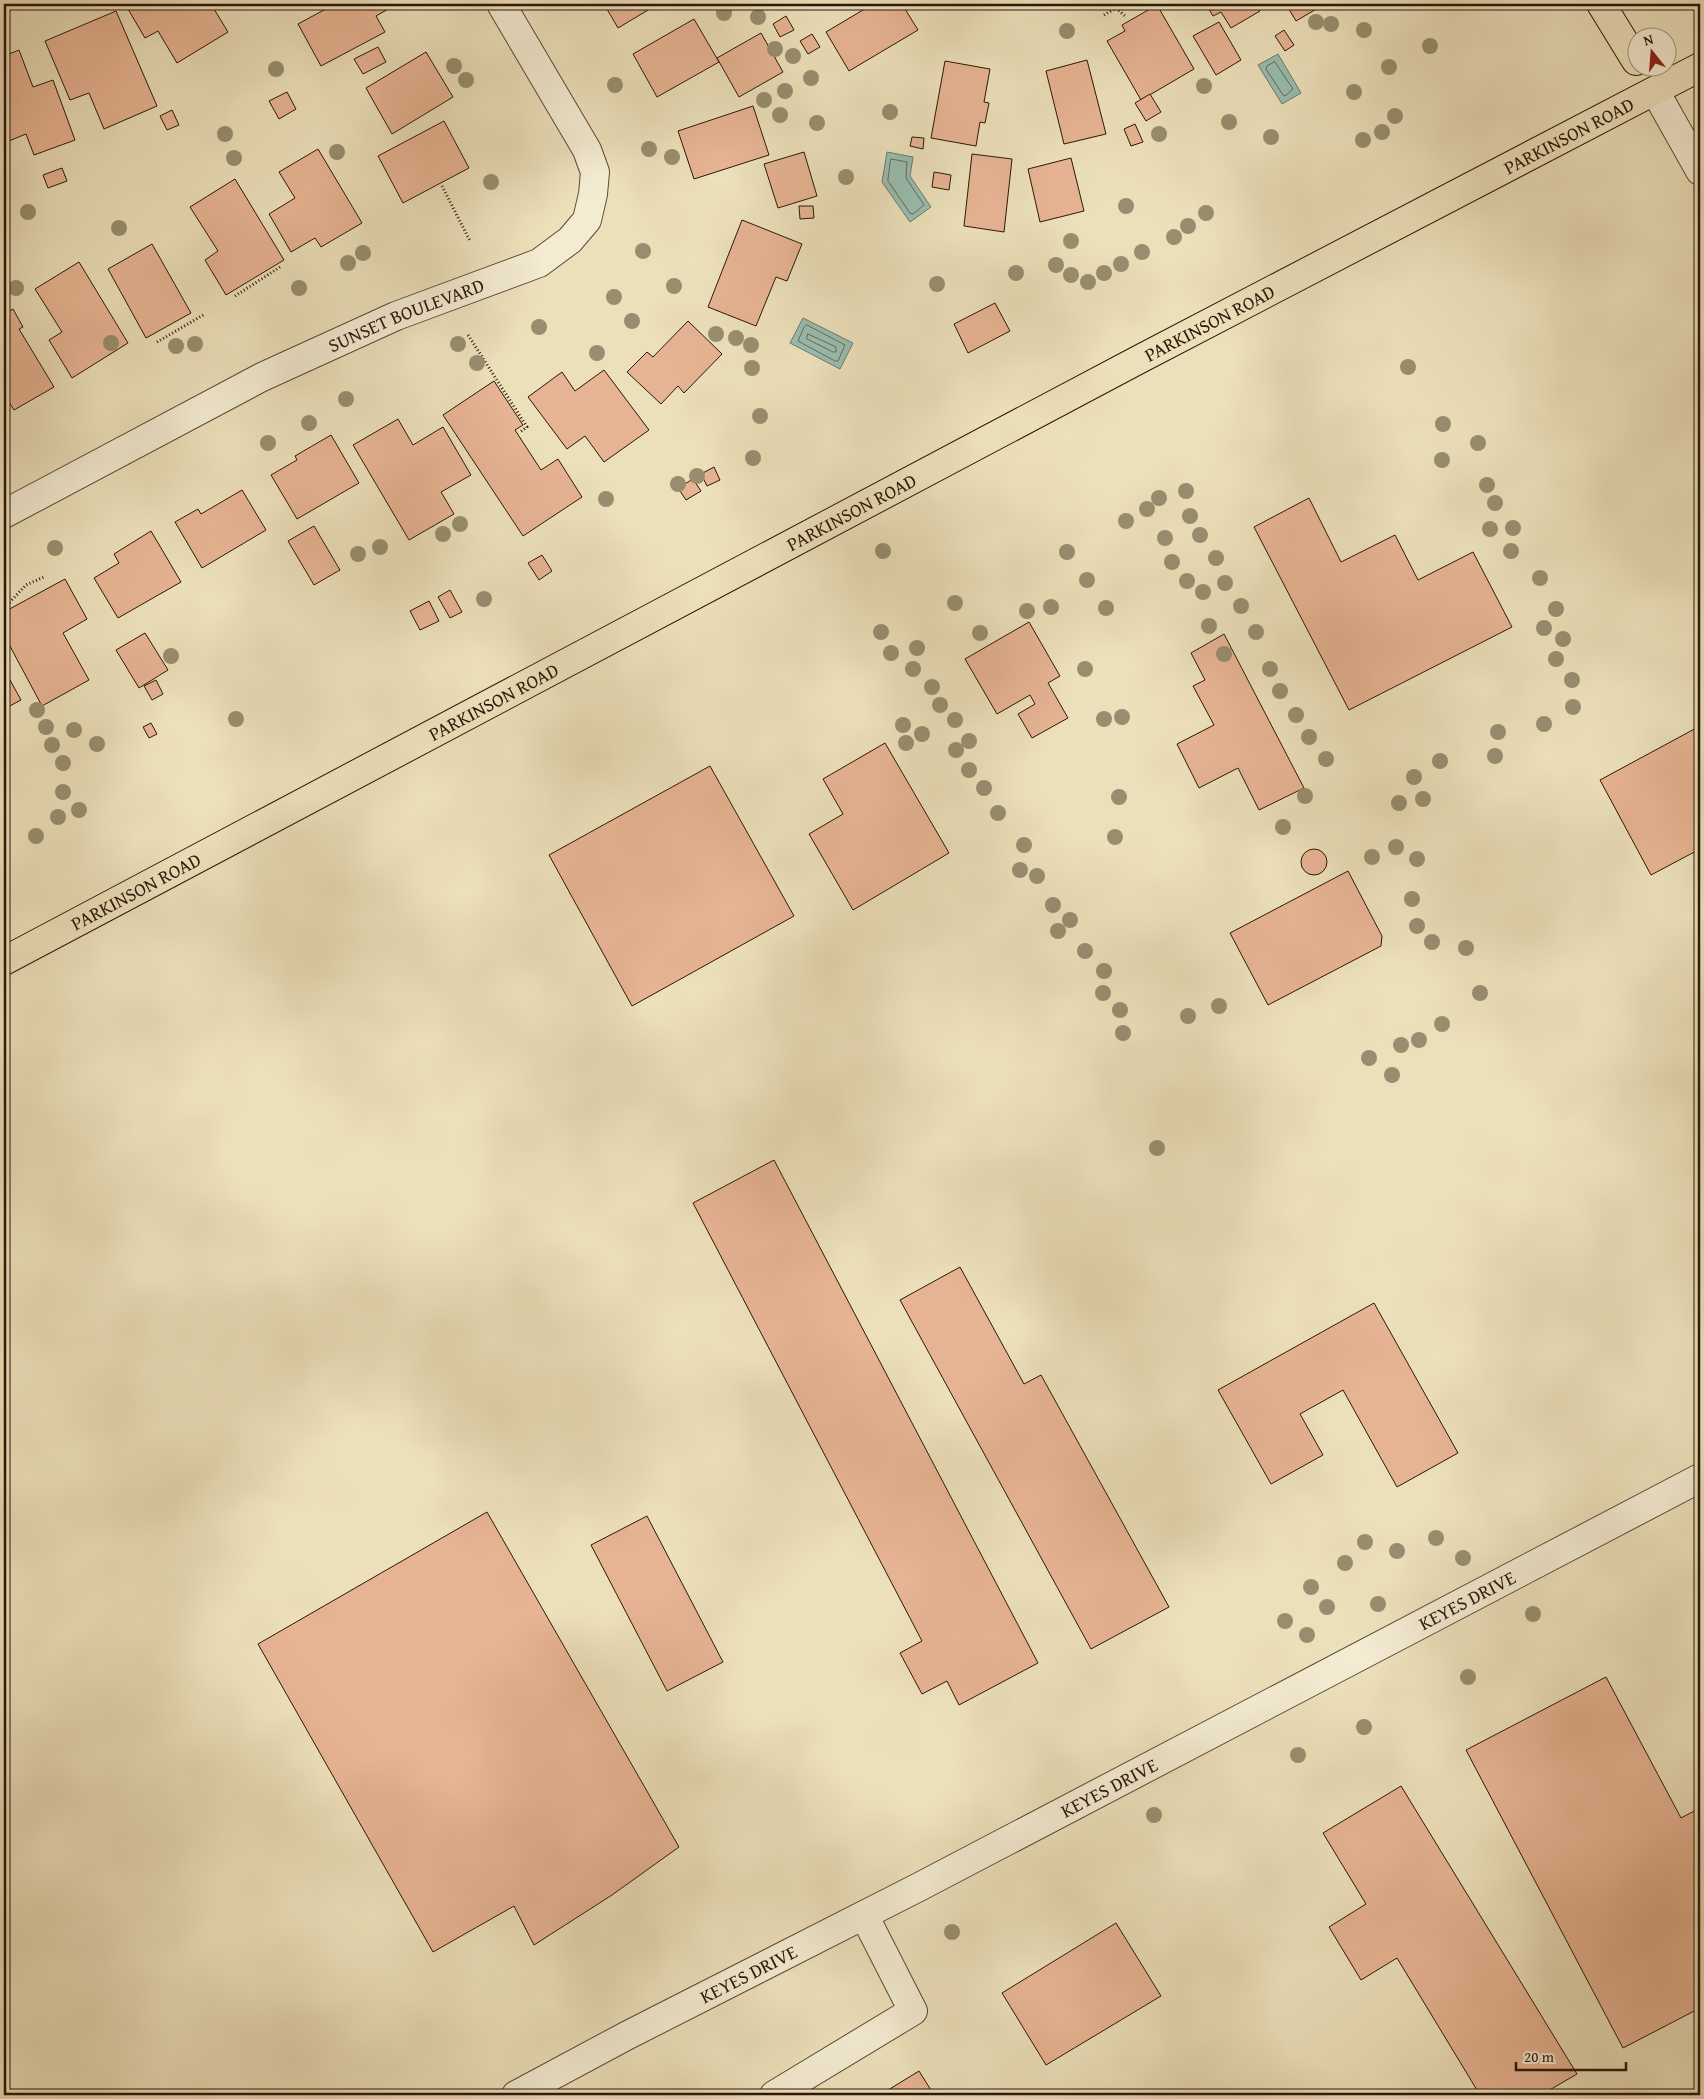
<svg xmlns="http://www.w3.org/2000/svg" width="1704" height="2099" viewBox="0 0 1704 2099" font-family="'Gentium Book Plus',serif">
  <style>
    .water { fill: #99bdb0; stroke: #6d7a6e }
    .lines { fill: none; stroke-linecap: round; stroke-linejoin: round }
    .shore { stroke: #626a5d; stroke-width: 1 }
    .building { fill: #e7b493; stroke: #2b160a }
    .minor-casing { stroke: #5b4836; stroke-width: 30 }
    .major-casing { stroke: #2b160a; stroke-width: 30 }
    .path { stroke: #2b160a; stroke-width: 3; stroke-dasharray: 1 2.5; stroke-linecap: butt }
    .minor { stroke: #f3ebd2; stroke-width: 28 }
    .major { stroke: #ece0ba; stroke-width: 28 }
    .tree { fill: #988e6f }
    .labels { text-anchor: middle; stroke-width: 5; stroke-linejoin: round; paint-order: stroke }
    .street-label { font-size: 19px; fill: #2b160a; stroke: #f3ebd2 }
  </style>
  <rect width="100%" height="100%" fill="#ece0ba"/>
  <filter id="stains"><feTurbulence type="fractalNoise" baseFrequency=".004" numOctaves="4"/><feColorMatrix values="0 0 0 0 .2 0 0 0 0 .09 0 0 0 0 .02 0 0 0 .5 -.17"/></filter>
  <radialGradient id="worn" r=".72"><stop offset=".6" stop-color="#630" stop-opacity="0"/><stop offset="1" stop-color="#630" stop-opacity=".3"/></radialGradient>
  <!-- water -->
  <g class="water">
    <path d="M1278 54 1301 93 1282 104 1258 65Z"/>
    <path d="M887 152 913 157 910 176 931 207 910 222 882 182Z"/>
    <path d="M803 318 853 343 840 369 790 343Z"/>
  </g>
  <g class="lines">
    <!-- shore -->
    <g class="shore">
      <path d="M1275 62 1293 89 1285 96 1283 95 1266 69 1267 66Z"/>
      <path d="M891 159 907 162 906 178 924 205 913 214 910 213 888 181Z"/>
      <path d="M807 325 845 345 838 361H835L798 341 804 327Z"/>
      <path d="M808 334 836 347V352H833L807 339Z"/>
    </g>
  </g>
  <!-- building -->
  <g class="building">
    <path d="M125 4H211L228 32 177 63 158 31 145 38Z"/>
    <path d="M335 4H387L390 8 376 16 385 32 321 66 298 24Z"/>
    <path d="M604 4H658L618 28Z"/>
    <path d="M873 4H902L918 30 849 71 826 32Z"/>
    <path d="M1206 4H1255L1260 11 1231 28 1221 12 1213 16Z"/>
    <path d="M1286 4H1316L1318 8 1296 21Z"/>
    <path d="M1157 5 1194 69 1141 100 1107 41 1125 31 1122 25Z"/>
    <path d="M116 11 157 106 104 129 89 93 70 100 45 41Z"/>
    <path d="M786 16 794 30 780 37 773 24Z"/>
    <path d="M694 19 719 62 657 97 633 54Z"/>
    <path d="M1219 22 1241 60 1216 75 1193 36Z"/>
    <path d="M1284 30 1294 45 1285 51 1275 36Z"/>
    <path d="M761 33 783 72 739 97 717 58Z"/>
    <path d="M812 34 820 47 808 54 800 41Z"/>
    <path d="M378 47 386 62 363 74 354 59Z"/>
    <path d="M19 50 33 87 53 80 75 140 34 155 26 134 4 143V56Z"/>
    <path d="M426 52 453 97 392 134 366 88Z"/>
    <path d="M1087 60 1106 134 1064 144 1046 71Z"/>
    <path d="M945 61 990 69 984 102 989 103 985 123 980 122 976 146 931 138Z"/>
    <path d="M287 92 296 109 279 119 269 101Z"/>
    <path d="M1150 94 1161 112 1146 121 1135 103Z"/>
    <path d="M753 106 769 155 694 179 678 131Z"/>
    <path d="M172 110 179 125 167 130 160 116Z"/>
    <path d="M444 121 469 168 403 203 378 156Z"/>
    <path d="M1135 124 1143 142 1131 146 1124 129Z"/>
    <path d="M912 137 924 138 923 149 910 146Z"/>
    <path d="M318 149 362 223 321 247 315 238 291 252 269 214 295 198 279 172Z"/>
    <path d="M804 152 817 196 778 208 764 164Z"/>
    <path d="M972 154 1012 159 1004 232 964 226Z"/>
    <path d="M1071 158 1084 211 1040 222 1028 169Z"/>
    <path d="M62 168 67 181 48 188 43 175Z"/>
    <path d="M934 172 951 175 949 190 932 187Z"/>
    <path d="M235 179 284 260 226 295 205 260 218 251 190 207Z"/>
    <path d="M799 206H813L814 218 800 219Z"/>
    <path d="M742 220 802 244 787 281 776 277 756 326 708 307Z"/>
    <path d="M152 244 191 313 146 338 108 269Z"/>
    <path d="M79 262 128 343 72 378 49 340 62 332 35 289Z"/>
    <path d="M995 303 1010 331 968 353 954 324Z"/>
    <path d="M13 309 23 327 19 329 54 387 14 410 7 399 4 401V314Z"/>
    <path d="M688 321 722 354 684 393 678 386 661 404 627 372 647 352 653 357Z"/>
    <path d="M604 370 649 430 604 462 585 436 567 449 528 397 562 372 575 391Z"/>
    <path d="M494 381 523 425 515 430 541 470 558 459 582 497 523 536 443 415Z"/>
    <path d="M398 419 413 445 443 427 471 475 441 492 454 514 409 540 353 445Z"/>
    <path d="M331 435 359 483 297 519 271 475 297 460 295 456Z"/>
    <path d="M714 467 720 480 707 486 701 474Z"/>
    <path d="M693 479 701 491 686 500 678 488Z"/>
    <path d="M242 490 266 530 202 568 175 522 198 509 201 514Z"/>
    <path d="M1309 498 1341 562 1395 535 1418 580 1473 552 1512 627 1349 710 1254 527Z"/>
    <path d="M314 526 340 570 314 585 288 541Z"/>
    <path d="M151 531 181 582 118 618 94 578 119 563 114 554Z"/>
    <path d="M542 555 552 571 539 580 528 563Z"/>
    <path d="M65 579 87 619 63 633 89 680 42 706 4 635V612Z"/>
    <path d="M450 590 462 612 450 618 438 597Z"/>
    <path d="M429 601 439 621 420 630 410 611Z"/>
    <path d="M1029 622 1060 676 1048 683 1068 718 1032 738 1018 714 1035 704 1030 695 997 714 965 659Z"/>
    <path d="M145 633 168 670 139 688 116 650Z"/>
    <path d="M1224 634 1304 788 1259 810 1238 768 1199 788 1177 744 1214 725 1193 686 1205 680 1191 653Z"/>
    <path d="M4 669 21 700 4 709Z"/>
    <path d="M156 680 163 694 152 700 144 686Z"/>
    <path d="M151 723 157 734 149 738 143 727Z"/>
    <path d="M1700 726V849L1651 875 1600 780Z"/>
    <path d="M885 743 949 853 853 910 809 834 843 814 823 779Z"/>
    <path d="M710 766 794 916 632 1006 549 855Z"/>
    <circle cx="1314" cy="862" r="13"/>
    <path d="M1348 871 1382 936 1381 946 1268 1005 1230 933Z"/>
    <path d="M774 1160 1038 1663 959 1705 947 1681 922 1694 900 1653 922 1641 693 1203Z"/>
    <path d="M960 1267 1024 1384 1041 1375 1169 1607 1091 1649 900 1300Z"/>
    <path d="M1374 1303 1458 1453 1397 1487 1343 1390 1300 1414 1323 1455 1271 1484 1218 1390Z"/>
    <path d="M487 1512 679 1847 612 1895 534 1945 514 1906 433 1952 258 1644Z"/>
    <path d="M647 1516 723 1662 667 1691 591 1545Z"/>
    <path d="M1606 1677 1681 1818 1700 1808V2008L1623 2048 1466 1750Z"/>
    <path d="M1401 1786 1577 2074 1541 2095H1480L1397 1958 1361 1980 1329 1927 1366 1904 1323 1833Z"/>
    <path d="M1116 1923 1161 1996 1046 2065 1002 1993Z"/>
    <path d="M919 2071 934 2095H880Z"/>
  </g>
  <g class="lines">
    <!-- minor casing -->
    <g class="minor-casing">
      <g id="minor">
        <path d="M1655 91 1700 171"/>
        <path id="s1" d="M4 514 262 377 396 316 539 263 570 240 587 220 593 194 595 172 587 150 501 4"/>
        <path id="s2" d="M516 2095 628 2035 919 1887 1700 1478"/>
        <path d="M774 2095 913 2011 864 1915"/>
      </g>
    </g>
    <!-- major casing -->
    <g class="major-casing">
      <g id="major">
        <path d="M1601 4 1636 61"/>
        <path id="s3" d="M4 961 1138 360 1700 67"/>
      </g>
    </g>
    <!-- path -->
    <g class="path">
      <path d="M1104 15 1116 8 1125 16"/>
      <path d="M442 186 470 241"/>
      <path d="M235 296 280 267"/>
      <path d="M468 335 527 427 520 432"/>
      <path d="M157 342 205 314"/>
      <path d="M7 605 26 585 44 577"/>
    </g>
    <!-- minor -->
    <use href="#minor" class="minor"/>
    <!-- major -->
    <use href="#major" class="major"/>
  </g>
  <!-- trees -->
  <g class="tree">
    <circle cx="724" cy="13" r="8"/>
    <circle cx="758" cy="17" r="8"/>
    <circle cx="1316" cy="22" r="8"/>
    <circle cx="1331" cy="24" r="8"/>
    <circle cx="1364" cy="30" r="8"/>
    <circle cx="1067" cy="31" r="8"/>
    <circle cx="1430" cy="46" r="8"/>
    <circle cx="775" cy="49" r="8"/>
    <circle cx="793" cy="56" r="8"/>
    <circle cx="454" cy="66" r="8"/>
    <circle cx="1389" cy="67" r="8"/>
    <circle cx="276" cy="69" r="8"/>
    <circle cx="811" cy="78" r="8"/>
    <circle cx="466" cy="80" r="8"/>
    <circle cx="615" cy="85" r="8"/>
    <circle cx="1204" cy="86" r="8"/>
    <circle cx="785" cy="91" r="8"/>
    <circle cx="1354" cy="92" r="8"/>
    <circle cx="764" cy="100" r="8"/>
    <circle cx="890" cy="112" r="8"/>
    <circle cx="780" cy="115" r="8"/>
    <circle cx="1395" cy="116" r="8"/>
    <circle cx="1229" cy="122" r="8"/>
    <circle cx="817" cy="123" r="8"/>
    <circle cx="1382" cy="132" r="8"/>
    <circle cx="225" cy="134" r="8"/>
    <circle cx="1159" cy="134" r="8"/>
    <circle cx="1271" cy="137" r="8"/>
    <circle cx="1363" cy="140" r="8"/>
    <circle cx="649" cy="149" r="8"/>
    <circle cx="337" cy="152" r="8"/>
    <circle cx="672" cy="157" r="8"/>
    <circle cx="234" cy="158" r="8"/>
    <circle cx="846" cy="177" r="8"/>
    <circle cx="491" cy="182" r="8"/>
    <circle cx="1126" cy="206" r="8"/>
    <circle cx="28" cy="212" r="8"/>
    <circle cx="1206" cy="213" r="8"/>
    <circle cx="1188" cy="226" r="8"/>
    <circle cx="119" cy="228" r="8"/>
    <circle cx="1174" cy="237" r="8"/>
    <circle cx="1071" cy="241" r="8"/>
    <circle cx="643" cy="251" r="8"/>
    <circle cx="1142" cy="252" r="8"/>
    <circle cx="363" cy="253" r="8"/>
    <circle cx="348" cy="263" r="8"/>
    <circle cx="1121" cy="264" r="8"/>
    <circle cx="1056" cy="265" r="8"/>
    <circle cx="1016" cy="273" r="8"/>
    <circle cx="1104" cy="273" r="8"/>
    <circle cx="1071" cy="275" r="8"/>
    <circle cx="1088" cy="282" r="8"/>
    <circle cx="937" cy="284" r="8"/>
    <circle cx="674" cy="286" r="8"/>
    <circle cx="16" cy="288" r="8"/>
    <circle cx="299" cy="288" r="8"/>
    <circle cx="614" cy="297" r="8"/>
    <circle cx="632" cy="321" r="8"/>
    <circle cx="539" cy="327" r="8"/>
    <circle cx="716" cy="334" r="8"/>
    <circle cx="736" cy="338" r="8"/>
    <circle cx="111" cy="343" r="8"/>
    <circle cx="195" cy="344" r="8"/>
    <circle cx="458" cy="344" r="8"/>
    <circle cx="751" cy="345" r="8"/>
    <circle cx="176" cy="346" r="8"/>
    <circle cx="597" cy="353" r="8"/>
    <circle cx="477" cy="363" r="8"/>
    <circle cx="1408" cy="367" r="8"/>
    <circle cx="752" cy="368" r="8"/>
    <circle cx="346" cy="399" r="8"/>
    <circle cx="760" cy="416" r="8"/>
    <circle cx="309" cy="423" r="8"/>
    <circle cx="1443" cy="424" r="8"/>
    <circle cx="268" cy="443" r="8"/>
    <circle cx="1478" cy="443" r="8"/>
    <circle cx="753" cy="458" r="8"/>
    <circle cx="1442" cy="460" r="8"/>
    <circle cx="697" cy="476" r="8"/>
    <circle cx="678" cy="484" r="8"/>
    <circle cx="1487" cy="485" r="8"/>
    <circle cx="1186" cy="491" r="8"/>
    <circle cx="1159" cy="498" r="8"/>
    <circle cx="606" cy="499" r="8"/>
    <circle cx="1495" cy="503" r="8"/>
    <circle cx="1147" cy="509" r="8"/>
    <circle cx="1190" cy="516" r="8"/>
    <circle cx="1126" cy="521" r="8"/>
    <circle cx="460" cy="524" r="8"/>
    <circle cx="1513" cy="528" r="8"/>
    <circle cx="1490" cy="529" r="8"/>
    <circle cx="443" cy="534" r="8"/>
    <circle cx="1200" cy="535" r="8"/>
    <circle cx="1165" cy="538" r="8"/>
    <circle cx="380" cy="547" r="8"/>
    <circle cx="55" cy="548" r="8"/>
    <circle cx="883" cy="551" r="8"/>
    <circle cx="1511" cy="551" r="8"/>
    <circle cx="1067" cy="552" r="8"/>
    <circle cx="358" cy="554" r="8"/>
    <circle cx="1216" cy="558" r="8"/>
    <circle cx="1172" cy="562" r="8"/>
    <circle cx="1540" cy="578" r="8"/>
    <circle cx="1087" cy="580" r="8"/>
    <circle cx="1187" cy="581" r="8"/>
    <circle cx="1225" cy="583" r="8"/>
    <circle cx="1203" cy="592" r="8"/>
    <circle cx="484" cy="599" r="8"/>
    <circle cx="955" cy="603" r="8"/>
    <circle cx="1241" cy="606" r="8"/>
    <circle cx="1051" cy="607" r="8"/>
    <circle cx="1106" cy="608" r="8"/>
    <circle cx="1556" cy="609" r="8"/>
    <circle cx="1027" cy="611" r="8"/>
    <circle cx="1209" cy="626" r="8"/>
    <circle cx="1544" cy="628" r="8"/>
    <circle cx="881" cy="632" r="8"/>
    <circle cx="1256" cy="632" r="8"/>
    <circle cx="980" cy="633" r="8"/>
    <circle cx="1563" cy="639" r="8"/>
    <circle cx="917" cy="648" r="8"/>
    <circle cx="891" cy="653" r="8"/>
    <circle cx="1224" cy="654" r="8"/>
    <circle cx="171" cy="656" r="8"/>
    <circle cx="1556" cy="659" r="8"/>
    <circle cx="913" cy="669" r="8"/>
    <circle cx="1085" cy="669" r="8"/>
    <circle cx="1270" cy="669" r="8"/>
    <circle cx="1572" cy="680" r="8"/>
    <circle cx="932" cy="687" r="8"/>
    <circle cx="1280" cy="691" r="8"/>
    <circle cx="940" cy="705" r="8"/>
    <circle cx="1573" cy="707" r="8"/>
    <circle cx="37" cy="710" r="8"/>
    <circle cx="1296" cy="715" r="8"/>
    <circle cx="1122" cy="717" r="8"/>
    <circle cx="236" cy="719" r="8"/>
    <circle cx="1104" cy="719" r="8"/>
    <circle cx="955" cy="720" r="8"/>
    <circle cx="1544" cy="724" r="8"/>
    <circle cx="903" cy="725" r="8"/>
    <circle cx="46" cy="727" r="8"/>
    <circle cx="74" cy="730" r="8"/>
    <circle cx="1498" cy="732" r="8"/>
    <circle cx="922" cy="734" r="8"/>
    <circle cx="1309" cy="737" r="8"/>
    <circle cx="969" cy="741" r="8"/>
    <circle cx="906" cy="743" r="8"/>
    <circle cx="97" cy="744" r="8"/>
    <circle cx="52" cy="745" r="8"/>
    <circle cx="956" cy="750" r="8"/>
    <circle cx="1495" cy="756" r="8"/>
    <circle cx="1326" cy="759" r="8"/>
    <circle cx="1440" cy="761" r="8"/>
    <circle cx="63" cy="763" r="8"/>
    <circle cx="969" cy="770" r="8"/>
    <circle cx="1414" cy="777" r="8"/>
    <circle cx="984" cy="788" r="8"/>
    <circle cx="63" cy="792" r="8"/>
    <circle cx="1305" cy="796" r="8"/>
    <circle cx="1119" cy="797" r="8"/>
    <circle cx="1423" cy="799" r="8"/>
    <circle cx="1399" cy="803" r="8"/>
    <circle cx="79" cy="810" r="8"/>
    <circle cx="998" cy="813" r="8"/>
    <circle cx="58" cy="817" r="8"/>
    <circle cx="1283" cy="827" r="8"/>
    <circle cx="36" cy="836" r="8"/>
    <circle cx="1115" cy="837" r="8"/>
    <circle cx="1024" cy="845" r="8"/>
    <circle cx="1396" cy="847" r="8"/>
    <circle cx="1372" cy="857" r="8"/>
    <circle cx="1417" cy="859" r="8"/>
    <circle cx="1020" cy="870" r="8"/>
    <circle cx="1037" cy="876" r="8"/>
    <circle cx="1412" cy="899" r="8"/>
    <circle cx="1053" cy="905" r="8"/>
    <circle cx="1070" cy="920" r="8"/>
    <circle cx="1417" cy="926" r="8"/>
    <circle cx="1058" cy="931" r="8"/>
    <circle cx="1432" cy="942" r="8"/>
    <circle cx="1466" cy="948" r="8"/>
    <circle cx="1085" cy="951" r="8"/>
    <circle cx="1104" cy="971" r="8"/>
    <circle cx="1103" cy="993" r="8"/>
    <circle cx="1480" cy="993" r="8"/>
    <circle cx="1219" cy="1006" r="8"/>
    <circle cx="1120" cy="1010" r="8"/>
    <circle cx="1188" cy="1016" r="8"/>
    <circle cx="1442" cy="1024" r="8"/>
    <circle cx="1123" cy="1033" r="8"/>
    <circle cx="1419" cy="1040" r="8"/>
    <circle cx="1401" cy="1045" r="8"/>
    <circle cx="1369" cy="1058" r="8"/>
    <circle cx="1392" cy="1075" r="8"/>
    <circle cx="1157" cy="1148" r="8"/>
    <circle cx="1436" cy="1538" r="8"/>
    <circle cx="1365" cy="1542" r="8"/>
    <circle cx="1397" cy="1551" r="8"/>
    <circle cx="1463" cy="1558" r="8"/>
    <circle cx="1345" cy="1563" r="8"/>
    <circle cx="1311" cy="1587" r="8"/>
    <circle cx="1378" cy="1604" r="8"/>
    <circle cx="1327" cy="1607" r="8"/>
    <circle cx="1533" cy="1614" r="8"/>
    <circle cx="1285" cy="1621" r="8"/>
    <circle cx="1307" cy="1635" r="8"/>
    <circle cx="1468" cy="1677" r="8"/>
    <circle cx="1364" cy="1727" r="8"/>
    <circle cx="1298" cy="1755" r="8"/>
    <circle cx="1154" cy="1815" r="8"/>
    <circle cx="952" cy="1932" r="8"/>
  </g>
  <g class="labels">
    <!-- street labels -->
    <g class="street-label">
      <text dy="7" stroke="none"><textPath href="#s3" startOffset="1769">PARKINSON ROAD</textPath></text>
      <text dy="7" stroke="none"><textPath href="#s1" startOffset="449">SUNSET BOULEVARD</textPath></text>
      <text dy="7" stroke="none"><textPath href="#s3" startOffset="1364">PARKINSON ROAD</textPath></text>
      <text dy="7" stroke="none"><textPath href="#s3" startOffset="959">PARKINSON ROAD</textPath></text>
      <text dy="7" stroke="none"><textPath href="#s3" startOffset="554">PARKINSON ROAD</textPath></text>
      <text dy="7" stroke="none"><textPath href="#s3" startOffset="149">PARKINSON ROAD</textPath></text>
      <text dy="7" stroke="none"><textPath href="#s2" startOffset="1072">KEYES DRIVE</textPath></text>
      <text dy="7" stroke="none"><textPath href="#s2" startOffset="668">KEYES DRIVE</textPath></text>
      <text dy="7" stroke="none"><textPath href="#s2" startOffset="262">KEYES DRIVE</textPath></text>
    </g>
  </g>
  <!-- margin -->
  <rect width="1704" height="2099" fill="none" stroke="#ece0ba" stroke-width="20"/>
  <rect x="5" y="5" width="1694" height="2089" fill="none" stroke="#2b160a" stroke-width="2.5"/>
  <rect x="10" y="10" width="1684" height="2079" fill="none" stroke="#2b160a"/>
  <!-- north arrow -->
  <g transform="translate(1652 52) rotate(343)"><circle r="24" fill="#f3ebd2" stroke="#a39682"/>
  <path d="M0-4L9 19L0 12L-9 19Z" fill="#8f2418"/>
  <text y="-8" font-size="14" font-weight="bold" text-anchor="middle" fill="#2b160a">N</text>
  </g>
  <!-- scale -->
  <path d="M1516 2062v8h110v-8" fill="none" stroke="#2b160a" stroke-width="2.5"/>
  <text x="1524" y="2062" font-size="15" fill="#2b160a" stroke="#f3ebd2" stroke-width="4" paint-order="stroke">20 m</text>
  <rect width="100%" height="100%" filter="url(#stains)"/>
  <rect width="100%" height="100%" fill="url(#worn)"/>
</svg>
